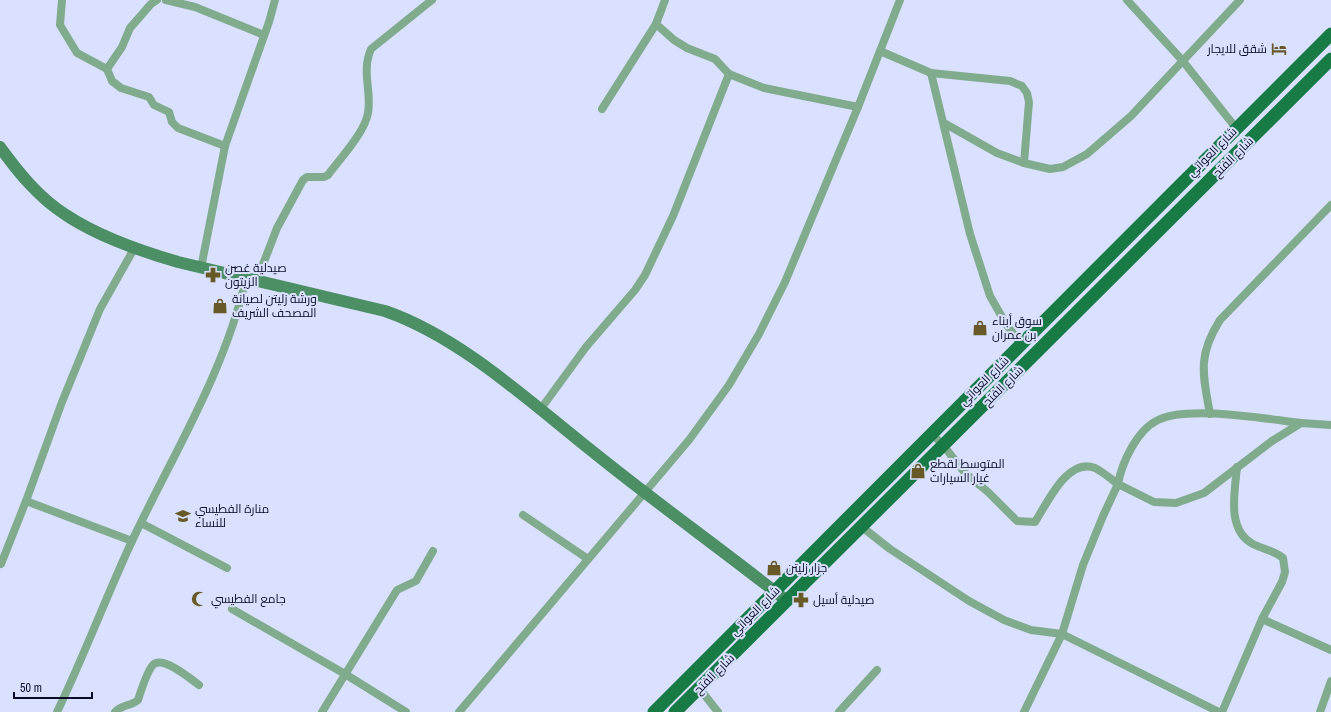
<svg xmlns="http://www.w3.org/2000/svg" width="1331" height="712" viewBox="0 0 1331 712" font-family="'Archivo Narrow',Cairo,sans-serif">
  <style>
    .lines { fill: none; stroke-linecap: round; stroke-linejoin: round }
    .street { stroke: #80ab8d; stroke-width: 8 }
    .secondary { stroke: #4c8f64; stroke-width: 12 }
    .primary { stroke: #187b46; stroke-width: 13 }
    .labels { text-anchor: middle; stroke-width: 4; stroke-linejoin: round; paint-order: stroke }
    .poi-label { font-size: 12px; fill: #090c24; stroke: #dae1fe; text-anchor: start }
    .street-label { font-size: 12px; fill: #090c24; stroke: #dae1fe }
  </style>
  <rect width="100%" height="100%" fill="#dae1fe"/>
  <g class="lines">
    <!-- street -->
    <g class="street">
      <path d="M62 0 60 25 77 53 107 69"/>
      <path d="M157 0 151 4 130 28 122 47 107 69 112 81 121 88 149 97 154 105 169 112 172 122 178 128 225 146"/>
      <path d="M166 0 195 7 264 35"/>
      <path d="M1127 0 1182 60 1236 128"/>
      <path d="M656 24 674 40 687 48 715 59 729 74 764 88 858 107"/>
      <path d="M880 51 931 73 1010 81 1022 86 1027 93 1029 102 1024 163 1050 169 1063 167 1087 154 1131 116 1240 0"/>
      <path d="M931 73 970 234 990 296 1006 324 1021 344"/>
      <path d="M602 109 656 24 665 0"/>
      <path d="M944 123 997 153 1024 163"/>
      <path d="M201 268 225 146 269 22 275 0"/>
      <path d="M257 280 277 228 303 180 307 177H324L328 175C340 159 365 132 368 113 372 91 361 72 371 49L432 0"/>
      <path d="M540 410 586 347 635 290 645 275 673 216 729 74"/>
      <path d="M1210 414C1203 375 1197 356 1220 320L1331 205"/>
      <path d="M932 434 943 445 965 473 988 492 1017 521 1035 522C1047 504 1067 457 1095 468 1103 472 1111 479 1118 484 1122 462 1137 430 1158 420 1188 405 1265 419 1301 423"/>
      <path d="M523 515 588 559"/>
      <path d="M141 523 227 568"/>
      <path d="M862 527 890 549 969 601 1004 620 1031 630 1062 634 1219 712"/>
      <path d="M132 541 26 501 62 402 100 309 135 247"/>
      <path d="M0 563 1 564 26 501"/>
      <path d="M232 609 345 674 406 712"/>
      <path d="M1262 619 1331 650"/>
      <path d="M699 688 718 712"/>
      <path d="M57 712C84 656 106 597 132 541 173 454 225 372 246 278"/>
      <path d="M115 712C121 705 131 706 138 700 141 691 147 671 153 665 162 655 191 679 199 685"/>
      <path d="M322 712 397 590 416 581 433 551"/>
      <path d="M459 712 689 440 729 385 759 334 785 282 858 107 900 0"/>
      <path d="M839 712 877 670"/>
      <path d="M1024 712 1062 634 1083 565 1103 516 1118 484 1154 502 1176 503 1204 493 1272 441 1301 423 1331 425"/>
      <path d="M1222 712 1262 619 1282 582 1285 572 1283 558C1275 551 1263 549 1253 544 1226 530 1235 491 1237 467"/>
      <path d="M1320 712 1331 681"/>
    </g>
    <!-- secondary -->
    <path class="secondary" d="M0 147C18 172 39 198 66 215 99 237 140 251 178 262L385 311C463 338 533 405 597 455 659 505 724 551 787 601"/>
    <!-- primary -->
    <g class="primary">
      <path d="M654 712 1331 34"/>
      <path d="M675 712 1331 59"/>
    </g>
  </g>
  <!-- icons -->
  <defs>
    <g id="hotel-bare" transform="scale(1.2)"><path d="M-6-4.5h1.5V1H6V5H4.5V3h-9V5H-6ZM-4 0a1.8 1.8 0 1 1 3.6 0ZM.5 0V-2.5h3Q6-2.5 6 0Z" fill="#685a27" stroke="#dae1fe" stroke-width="2.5" paint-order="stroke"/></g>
    <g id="pharmacy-bare" transform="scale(1.2)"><path d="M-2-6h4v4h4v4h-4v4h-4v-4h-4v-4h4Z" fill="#685a27" stroke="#dae1fe" stroke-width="2.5" paint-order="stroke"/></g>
    <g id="shop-bare" transform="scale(1.2)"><path d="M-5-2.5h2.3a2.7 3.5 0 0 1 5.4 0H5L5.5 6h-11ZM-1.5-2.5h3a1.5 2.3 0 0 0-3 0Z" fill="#685a27" stroke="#dae1fe" stroke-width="2.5" paint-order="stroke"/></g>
    <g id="school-bare" transform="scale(1.2)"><path d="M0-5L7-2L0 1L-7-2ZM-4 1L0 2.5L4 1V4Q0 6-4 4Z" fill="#685a27" stroke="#dae1fe" stroke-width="2.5" paint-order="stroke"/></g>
    <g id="mosque-bare" transform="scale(1.2)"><path d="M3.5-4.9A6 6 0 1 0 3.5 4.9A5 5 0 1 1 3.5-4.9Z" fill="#685a27" stroke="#dae1fe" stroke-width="2.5" paint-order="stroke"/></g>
  </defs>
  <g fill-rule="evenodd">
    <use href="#hotel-bare" x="1279" y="49"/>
    <use href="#pharmacy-bare" x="213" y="275"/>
    <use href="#shop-bare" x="220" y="306"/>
    <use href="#shop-bare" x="980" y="328"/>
    <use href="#shop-bare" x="918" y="471"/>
    <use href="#school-bare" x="183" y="516"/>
    <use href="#shop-bare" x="774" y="568"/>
    <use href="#mosque-bare" x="199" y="599"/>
    <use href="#pharmacy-bare" x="801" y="600"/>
  </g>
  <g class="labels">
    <!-- poi labels -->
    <g class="poi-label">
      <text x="1267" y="53" text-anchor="end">شقق للايجار</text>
      <text x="225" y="272">صيدلية غصن<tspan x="225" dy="14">الزيتون</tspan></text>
      <text x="232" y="303">ورشة زليتن لصيانة<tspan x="232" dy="14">المصحف الشريف</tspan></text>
      <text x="992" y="325">سوق أبناء<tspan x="992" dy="14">بن عمران</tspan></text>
      <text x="930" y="468">المتوسط لقطع<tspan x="930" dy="14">غيار السيارات</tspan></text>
      <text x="195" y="513">منارة الفطيسي<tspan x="195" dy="14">للنساء</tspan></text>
      <text x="786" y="572">جزار زليتن</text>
      <text x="211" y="603">جامع الفطيسي</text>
      <text x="813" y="604">صيدلية أسيل</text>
    </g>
    <!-- street labels -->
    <g class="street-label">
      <text transform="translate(1212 152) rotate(-45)" y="4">شارع العواتي</text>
      <text transform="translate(1233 157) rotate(-45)" y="4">شارع الفتح</text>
      <text transform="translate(984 381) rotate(-45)" y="4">شارع العواتي</text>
      <text transform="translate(1003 386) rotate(-45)" y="4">شارع الفتح</text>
      <text transform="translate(755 611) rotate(-45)" y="4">شارع العواتي</text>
      <text transform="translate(714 674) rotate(-45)" y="4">شارع الفتح</text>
    </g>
  </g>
  <!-- scale -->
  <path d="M14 692v6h78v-6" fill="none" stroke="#090c24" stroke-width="2"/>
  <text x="20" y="692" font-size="12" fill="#090c24" stroke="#dae1fe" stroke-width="3" paint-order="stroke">50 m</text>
</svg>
